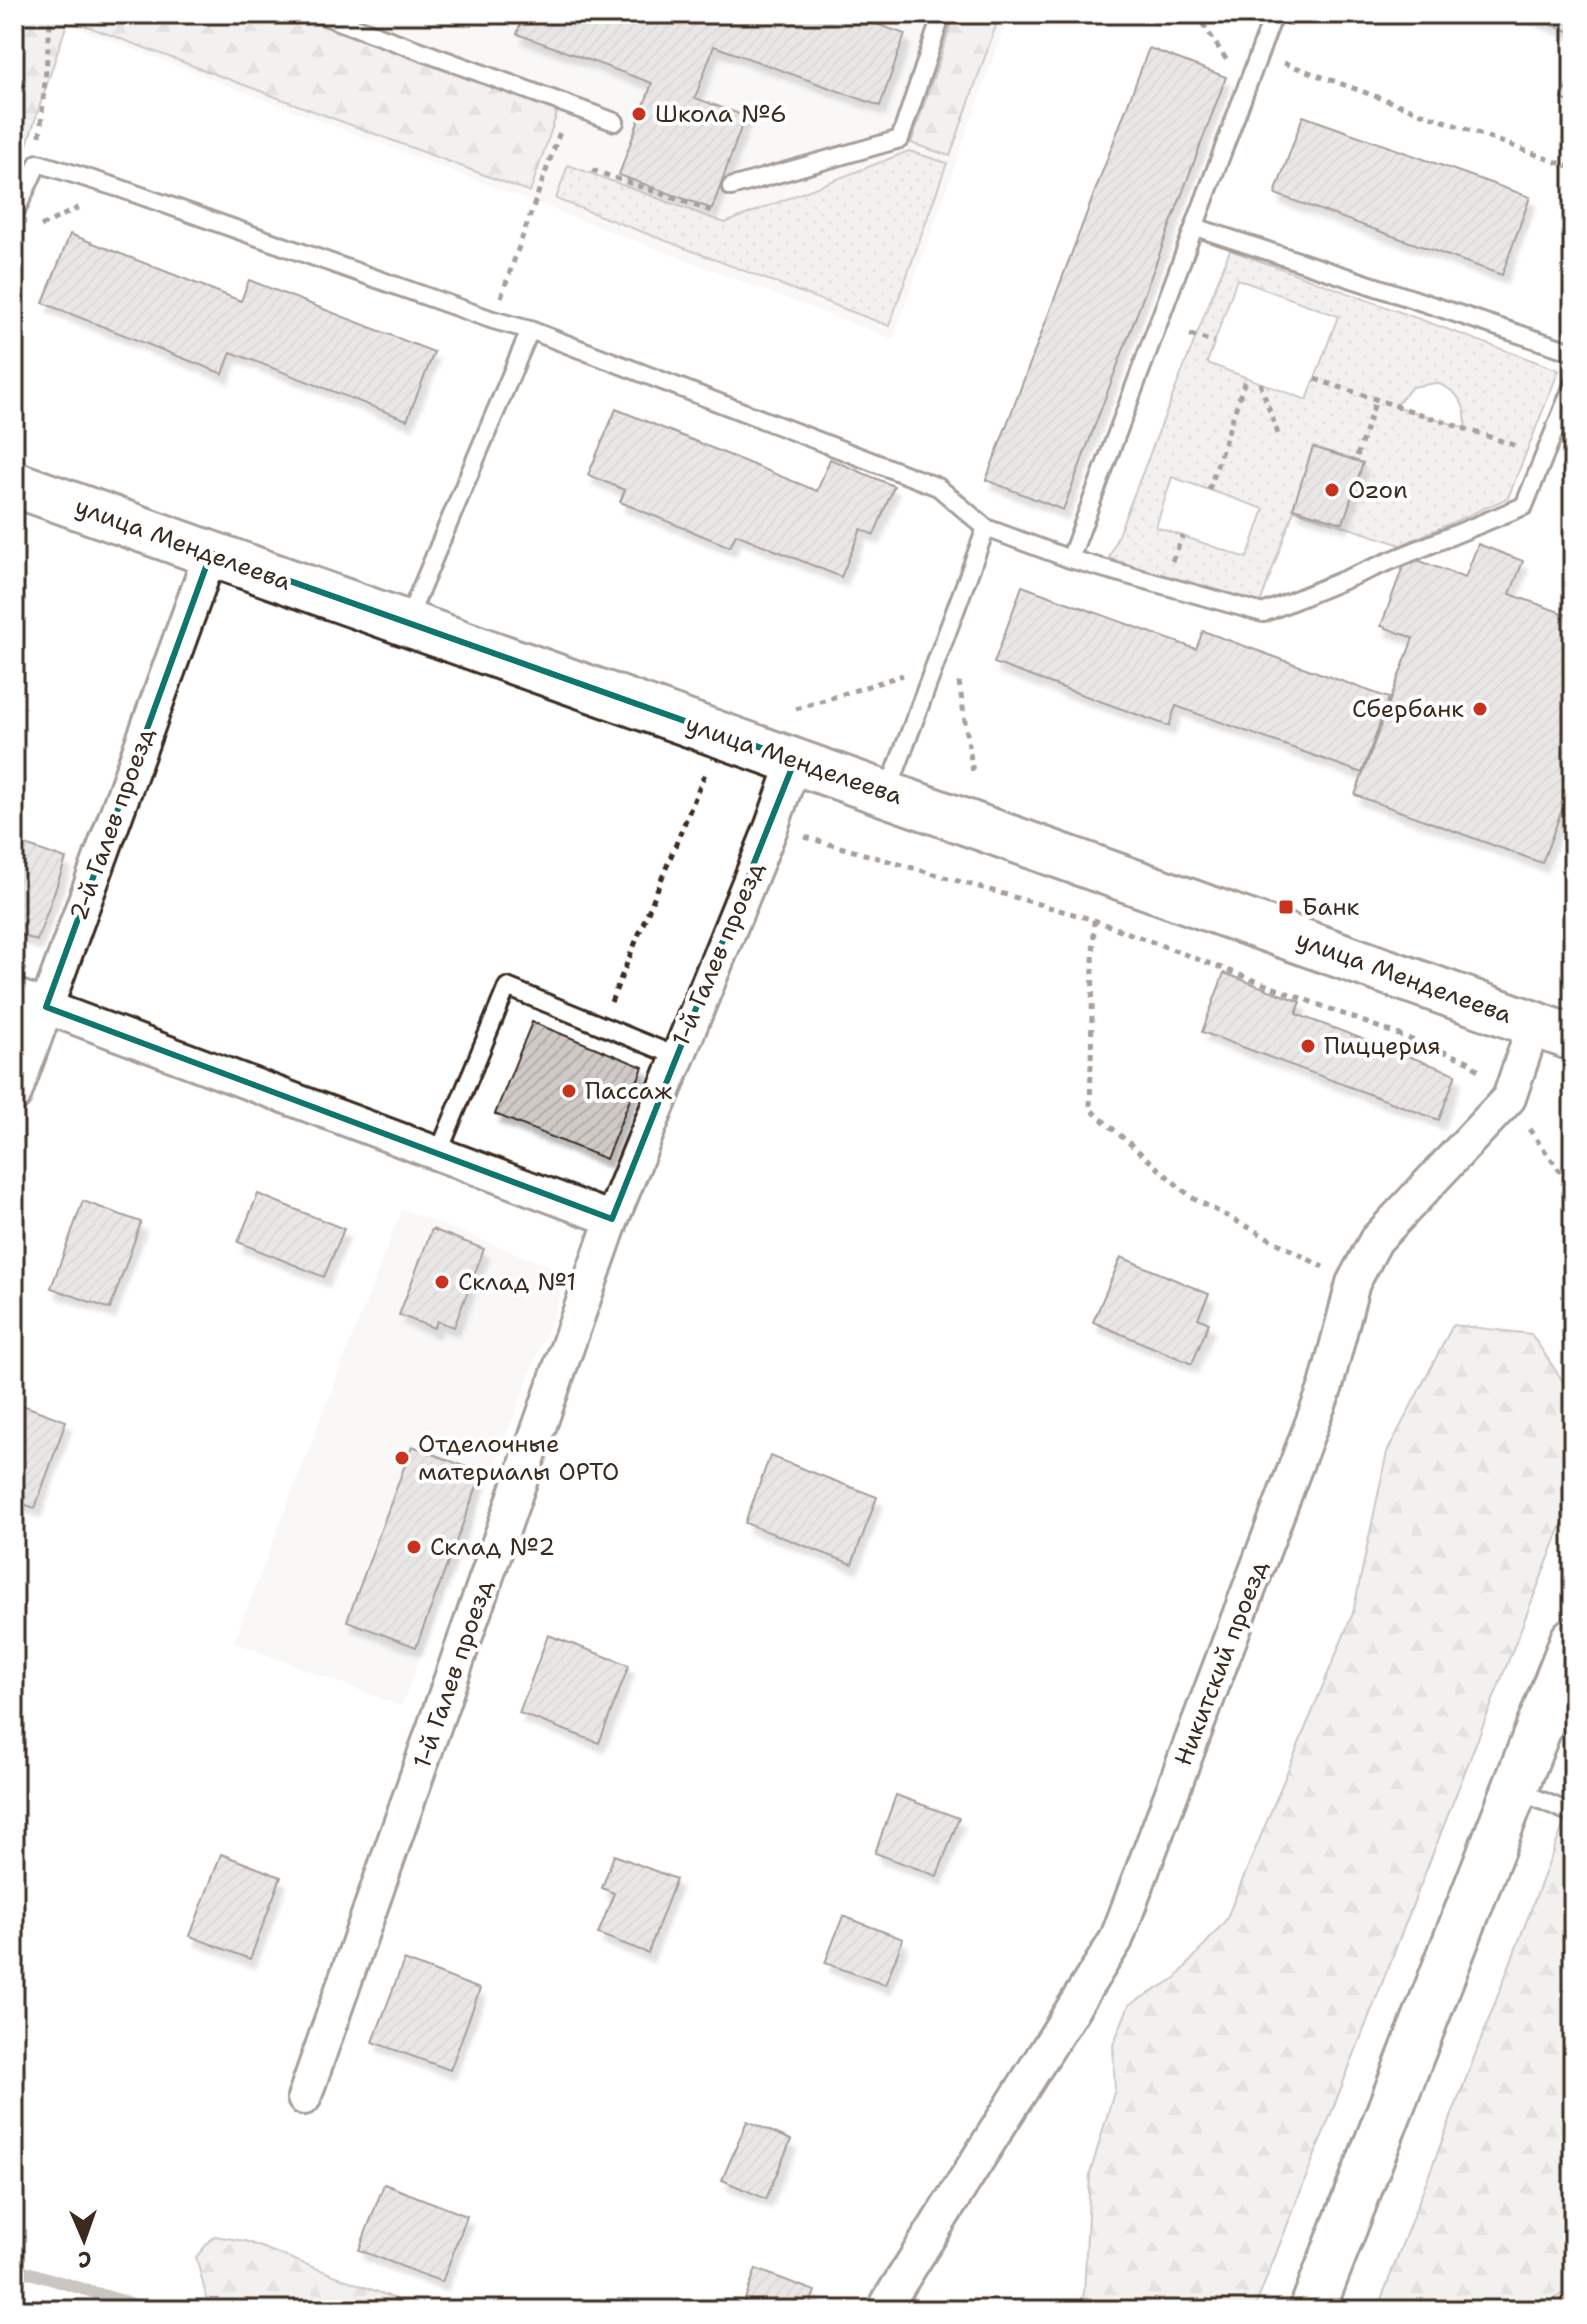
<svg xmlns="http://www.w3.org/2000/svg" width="1587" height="2324" viewBox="0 0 1587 2324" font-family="'Shantell Sans',sans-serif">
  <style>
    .built { fill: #f1efee }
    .grass { fill: url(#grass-dots); stroke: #8e857e; stroke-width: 2; fill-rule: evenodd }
    .forest { fill: url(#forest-firs); stroke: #8e857e; stroke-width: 2 }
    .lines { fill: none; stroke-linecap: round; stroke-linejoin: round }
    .stream { stroke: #887e77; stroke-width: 12 }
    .building { fill: url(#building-hatch); stroke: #3b2a1e; stroke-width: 2; filter: url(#shadow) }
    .lane-casing { stroke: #3b2a1e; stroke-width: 22 }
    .street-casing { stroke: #3b2a1e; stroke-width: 38 }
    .secondary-casing { stroke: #3b2a1e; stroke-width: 50 }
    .primary-casing { stroke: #3b2a1e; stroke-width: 50 }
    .path { stroke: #3b2a1e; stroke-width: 5; stroke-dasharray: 6 6; stroke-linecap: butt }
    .lane { stroke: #fff; stroke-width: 16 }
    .street { stroke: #fff; stroke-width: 32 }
    .secondary { stroke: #fff; stroke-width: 44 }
    .primary { stroke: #fff; stroke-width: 44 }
    .marked { fill: none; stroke: #0f766e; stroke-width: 6; stroke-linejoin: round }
    .poi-dot { fill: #c8321e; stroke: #fff; stroke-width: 3 }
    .labels { text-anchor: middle; stroke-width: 8; stroke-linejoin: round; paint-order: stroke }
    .poi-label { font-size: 24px; fill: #3b2a1e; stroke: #fff; text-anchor: start }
    .street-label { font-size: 24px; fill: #3b2a1e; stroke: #fff }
  </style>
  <defs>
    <pattern id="grass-dots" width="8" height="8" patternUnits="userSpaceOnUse" patternTransform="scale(2)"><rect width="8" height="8" fill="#e2e0de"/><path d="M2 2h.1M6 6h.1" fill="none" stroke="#c3c0be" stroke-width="1.8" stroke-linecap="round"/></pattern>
    <pattern id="forest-firs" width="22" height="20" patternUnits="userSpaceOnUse" patternTransform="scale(2)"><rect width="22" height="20" fill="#e2e0de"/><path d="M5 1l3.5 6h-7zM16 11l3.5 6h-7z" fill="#c3c0be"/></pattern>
    <pattern id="building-hatch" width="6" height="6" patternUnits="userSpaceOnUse" patternTransform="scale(2)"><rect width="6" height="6" fill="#cfcac7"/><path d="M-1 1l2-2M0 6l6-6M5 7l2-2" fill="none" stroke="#b3aeaa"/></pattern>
    <filter id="shadow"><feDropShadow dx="5" dy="9" stdDeviation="2" flood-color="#0004"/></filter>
  </defs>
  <rect width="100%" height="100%" fill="#fff"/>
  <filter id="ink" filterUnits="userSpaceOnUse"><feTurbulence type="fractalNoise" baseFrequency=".0125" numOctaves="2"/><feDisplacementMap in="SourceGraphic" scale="16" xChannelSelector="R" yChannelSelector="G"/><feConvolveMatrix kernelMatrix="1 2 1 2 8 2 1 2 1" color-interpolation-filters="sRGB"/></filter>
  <g filter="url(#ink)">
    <!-- built -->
    <g class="built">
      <path d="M76 14H1009L893 339 72 26Z"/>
      <path d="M402 1209 569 1274 401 1706 234 1642Z"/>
    </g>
    <!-- grass -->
    <g class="grass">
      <path d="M909 151 947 163 889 326 556 199 568 165 725 223Z"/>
      <path d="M1230 250 1559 370 1508 498 1401 545 1294 510 1259 606 1109 558ZM1237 279 1338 316 1307 400 1207 363ZM1436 383C1457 390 1468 405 1465 428L1395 406 1412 387ZM1313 447 1362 463 1343 523 1294 508ZM1172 477 1264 509 1247 558 1156 527Z"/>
    </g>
    <!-- forest -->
    <g class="forest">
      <path d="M14 14H70L21 163 14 161Z"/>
      <path d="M81 14H297L558 110 530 192 78 23Z"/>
      <path d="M955 14H1000L950 156 911 143Z"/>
      <path d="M1453 1325 1531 1334 1573 1396V1496L1254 2310H1077L1084 2294 1090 2174 1115 2089 1113 2045 1129 2005 1176 1978 1226 1920 1353 1613 1387 1452Z"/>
      <path d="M1573 1800V2286L1538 2310H1377Z"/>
      <path d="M214 2236 245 2241 425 2310H210L196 2257Z"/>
    </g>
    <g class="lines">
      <!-- stream -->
      <path class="stream" d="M14 2268 152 2310"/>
    </g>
    <!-- building -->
    <g class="building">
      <path d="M524 14H880L876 24 905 34 880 106 714 46 695 98 745 116 712 209 619 175 652 83 517 34Z"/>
      <path d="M1525 14H1573V33Z"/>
      <path d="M1149 48 1226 77 1063 510 986 480Z"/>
      <path d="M1573 72V104L1562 99Z"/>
      <path d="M1303 116 1530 197 1502 275 1275 194Z"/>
      <path d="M70 234 241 301 249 280 434 352 407 420 231 352 223 374 43 303Z"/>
      <path d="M616 409 817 491 830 459 894 486 874 535 861 529 841 577 736 534 730 547 620 502 625 490 588 475Z"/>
      <path d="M1313 447 1363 463 1343 523 1293 508Z"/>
      <path d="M1478 544 1523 561 1510 594 1573 617V780L1542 863 1355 795 1413 638 1381 626 1407 556 1465 578Z"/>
      <path d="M1022 586 1196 649 1203 631 1389 698 1362 773 1176 706 1169 726 994 663Z"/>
      <path d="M14 841 66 859 37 941 14 932Z"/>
      <path d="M1224 973 1301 1002 1296 1014 1456 1074 1439 1120 1202 1032Z"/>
      <path d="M532 1022 643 1067 606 1159 495 1114Z"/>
      <path d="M258 1194 344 1229 324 1277 238 1242Z"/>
      <path d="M83 1201 141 1222 110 1309 51 1288Z"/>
      <path d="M432 1229 484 1249 454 1327 437 1321 434 1328 399 1315Z"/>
      <path d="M1121 1257 1209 1294 1198 1318 1209 1323 1192 1364 1093 1322Z"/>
      <path d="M14 1402 66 1421 35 1508 14 1501Z"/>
      <path d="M412 1446 482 1473 416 1647 347 1621Z"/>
      <path d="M770 1456 877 1497 852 1564 745 1523Z"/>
      <path d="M548 1635 629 1665 599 1743 519 1713Z"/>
      <path d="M896 1795 959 1818 937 1876 875 1853Z"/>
      <path d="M221 1854 281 1877 250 1959 190 1936Z"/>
      <path d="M614 1855 676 1879 648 1953 598 1934 614 1893 602 1888Z"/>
      <path d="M843 1916 903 1939 885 1985 825 1963Z"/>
      <path d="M404 1960 480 1989 450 2070 373 2042Z"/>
      <path d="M747 2121 791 2140 766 2199 722 2180Z"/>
      <path d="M384 2184 467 2216 442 2282 359 2250Z"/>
      <path d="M756 2269 815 2291 808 2310H741Z"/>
    </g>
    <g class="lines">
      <!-- lane casing -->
      <g class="lane-casing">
        <g id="lane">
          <path d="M319 14 615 122"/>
          <path d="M731 187 900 139 942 14"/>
          <path d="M14 215 38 163 119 188 493 320 530 330 938 487 986 528"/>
          <path d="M1195 227 1573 352"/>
          <path d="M1070 559 1263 613 1524 506 1573 385"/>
          <path d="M406 624 530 330"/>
          <path d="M888 791 986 528 1070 559 1274 14"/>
          <path d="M438 1154 507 987 676 1056"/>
          <path d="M1515 1789 1573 1814"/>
        </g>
      </g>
      <!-- street casing -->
      <g class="street-casing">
        <g id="street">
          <path d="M14 995 612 1219"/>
          <path d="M14 1096 211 553"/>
          <path d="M304 2098 612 1219 771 828 795 760"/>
          <path d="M888 2302 1116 1940 1326 1386 1353 1283 1376 1240 1509 1098 1534 1024"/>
        </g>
      </g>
      <!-- secondary casing -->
      <g class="secondary-casing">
        <path id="secondary" d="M14 484 1573 1038"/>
      </g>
      <!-- primary casing -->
      <g class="primary-casing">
        <path id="primary" d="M1312 2310 1573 1640"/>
      </g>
      <!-- path -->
      <g class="path">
        <path d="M1196 14 1228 62"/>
        <path d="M1284 63 1573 168"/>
        <path d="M40 136 51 14"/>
        <path d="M592 170 717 213"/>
        <path d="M41 226 82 206"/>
        <path d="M501 297 561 129"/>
        <path d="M1190 335 1214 342"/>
        <path d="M1315 379 1520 447"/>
        <path d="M1260 383 1279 437"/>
        <path d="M1357 456 1376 400"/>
        <path d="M1209 490 1246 377"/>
        <path d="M1172 561 1183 536"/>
        <path d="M959 682 973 773"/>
        <path d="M796 709 903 675"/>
        <path d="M805 837 1094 920 1468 1061 1481 1073"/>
        <path d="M1094 920 1090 1109 1191 1197 1323 1267"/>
        <path d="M611 1002 706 771"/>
        <path d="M1529 1129 1573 1189"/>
      </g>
      <!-- lane -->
      <use href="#lane" class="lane"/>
      <!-- street -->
      <use href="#street" class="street"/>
      <!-- secondary -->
      <use href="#secondary" class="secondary"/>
      <!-- primary -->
      <use href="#primary" class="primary"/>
    </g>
  </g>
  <!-- marked area -->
  <path d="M0 0H1587V2324H0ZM211 553 795 760 612 1219 46 1007Z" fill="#fff" fill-opacity=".55" fill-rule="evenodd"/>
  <path class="marked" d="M211 553 795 760 612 1219 46 1007Z"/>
  <!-- markers -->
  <g class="poi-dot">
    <circle cx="639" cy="114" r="8"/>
    <circle cx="1332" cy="490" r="8"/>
    <circle cx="1480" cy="709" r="8"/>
    <rect x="1278" y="899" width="16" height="16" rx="4"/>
    <circle cx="1308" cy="1046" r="8"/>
    <circle cx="569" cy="1091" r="8"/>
    <circle cx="442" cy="1282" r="8"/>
    <circle cx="402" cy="1458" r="8"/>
    <circle cx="414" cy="1547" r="8"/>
  </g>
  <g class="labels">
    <!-- poi labels -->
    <g class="poi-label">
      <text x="655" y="122">Школа №6</text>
      <text x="1348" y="498">Ozon</text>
      <text x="1464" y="717" text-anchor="end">Сбербанк</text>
      <text x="1302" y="915">Банк</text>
      <text x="1324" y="1054">Пиццерия</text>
      <text x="585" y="1099">Пассаж</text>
      <text x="458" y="1290">Склад №1</text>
      <text x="418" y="1452">Отделочные<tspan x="418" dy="28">материалы ОРТО</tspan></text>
      <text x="430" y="1555">Склад №2</text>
    </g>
    <!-- street labels -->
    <g class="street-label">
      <text transform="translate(183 544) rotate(20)" y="8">улица Менделеева</text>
      <text transform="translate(794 760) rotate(19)" y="8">улица Менделеева</text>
      <text transform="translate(112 824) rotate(-70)" y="8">2-й Галев проезд</text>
      <text transform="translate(718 954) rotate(-67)" y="8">1-й Галев проезд</text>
      <text transform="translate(1404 977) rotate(20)" y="8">улица Менделеева</text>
      <text transform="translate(1221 1663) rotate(-69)" y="8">Никитский проезд</text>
      <text transform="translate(453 1674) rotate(-71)" y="8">1-й Галев проезд</text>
    </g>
  </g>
  <!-- margin -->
  <rect width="1587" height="2324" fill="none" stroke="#fff" stroke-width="48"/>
  <rect x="24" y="24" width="1539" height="2276" fill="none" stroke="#3b2a1e" stroke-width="3" filter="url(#ink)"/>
  <!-- north arrow -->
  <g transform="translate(84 2240) rotate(178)" stroke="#ffffff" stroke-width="6" paint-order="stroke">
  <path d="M0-6L14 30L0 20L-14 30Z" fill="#3b2a1e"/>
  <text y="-12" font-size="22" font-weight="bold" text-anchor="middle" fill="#3b2a1e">С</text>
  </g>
</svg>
